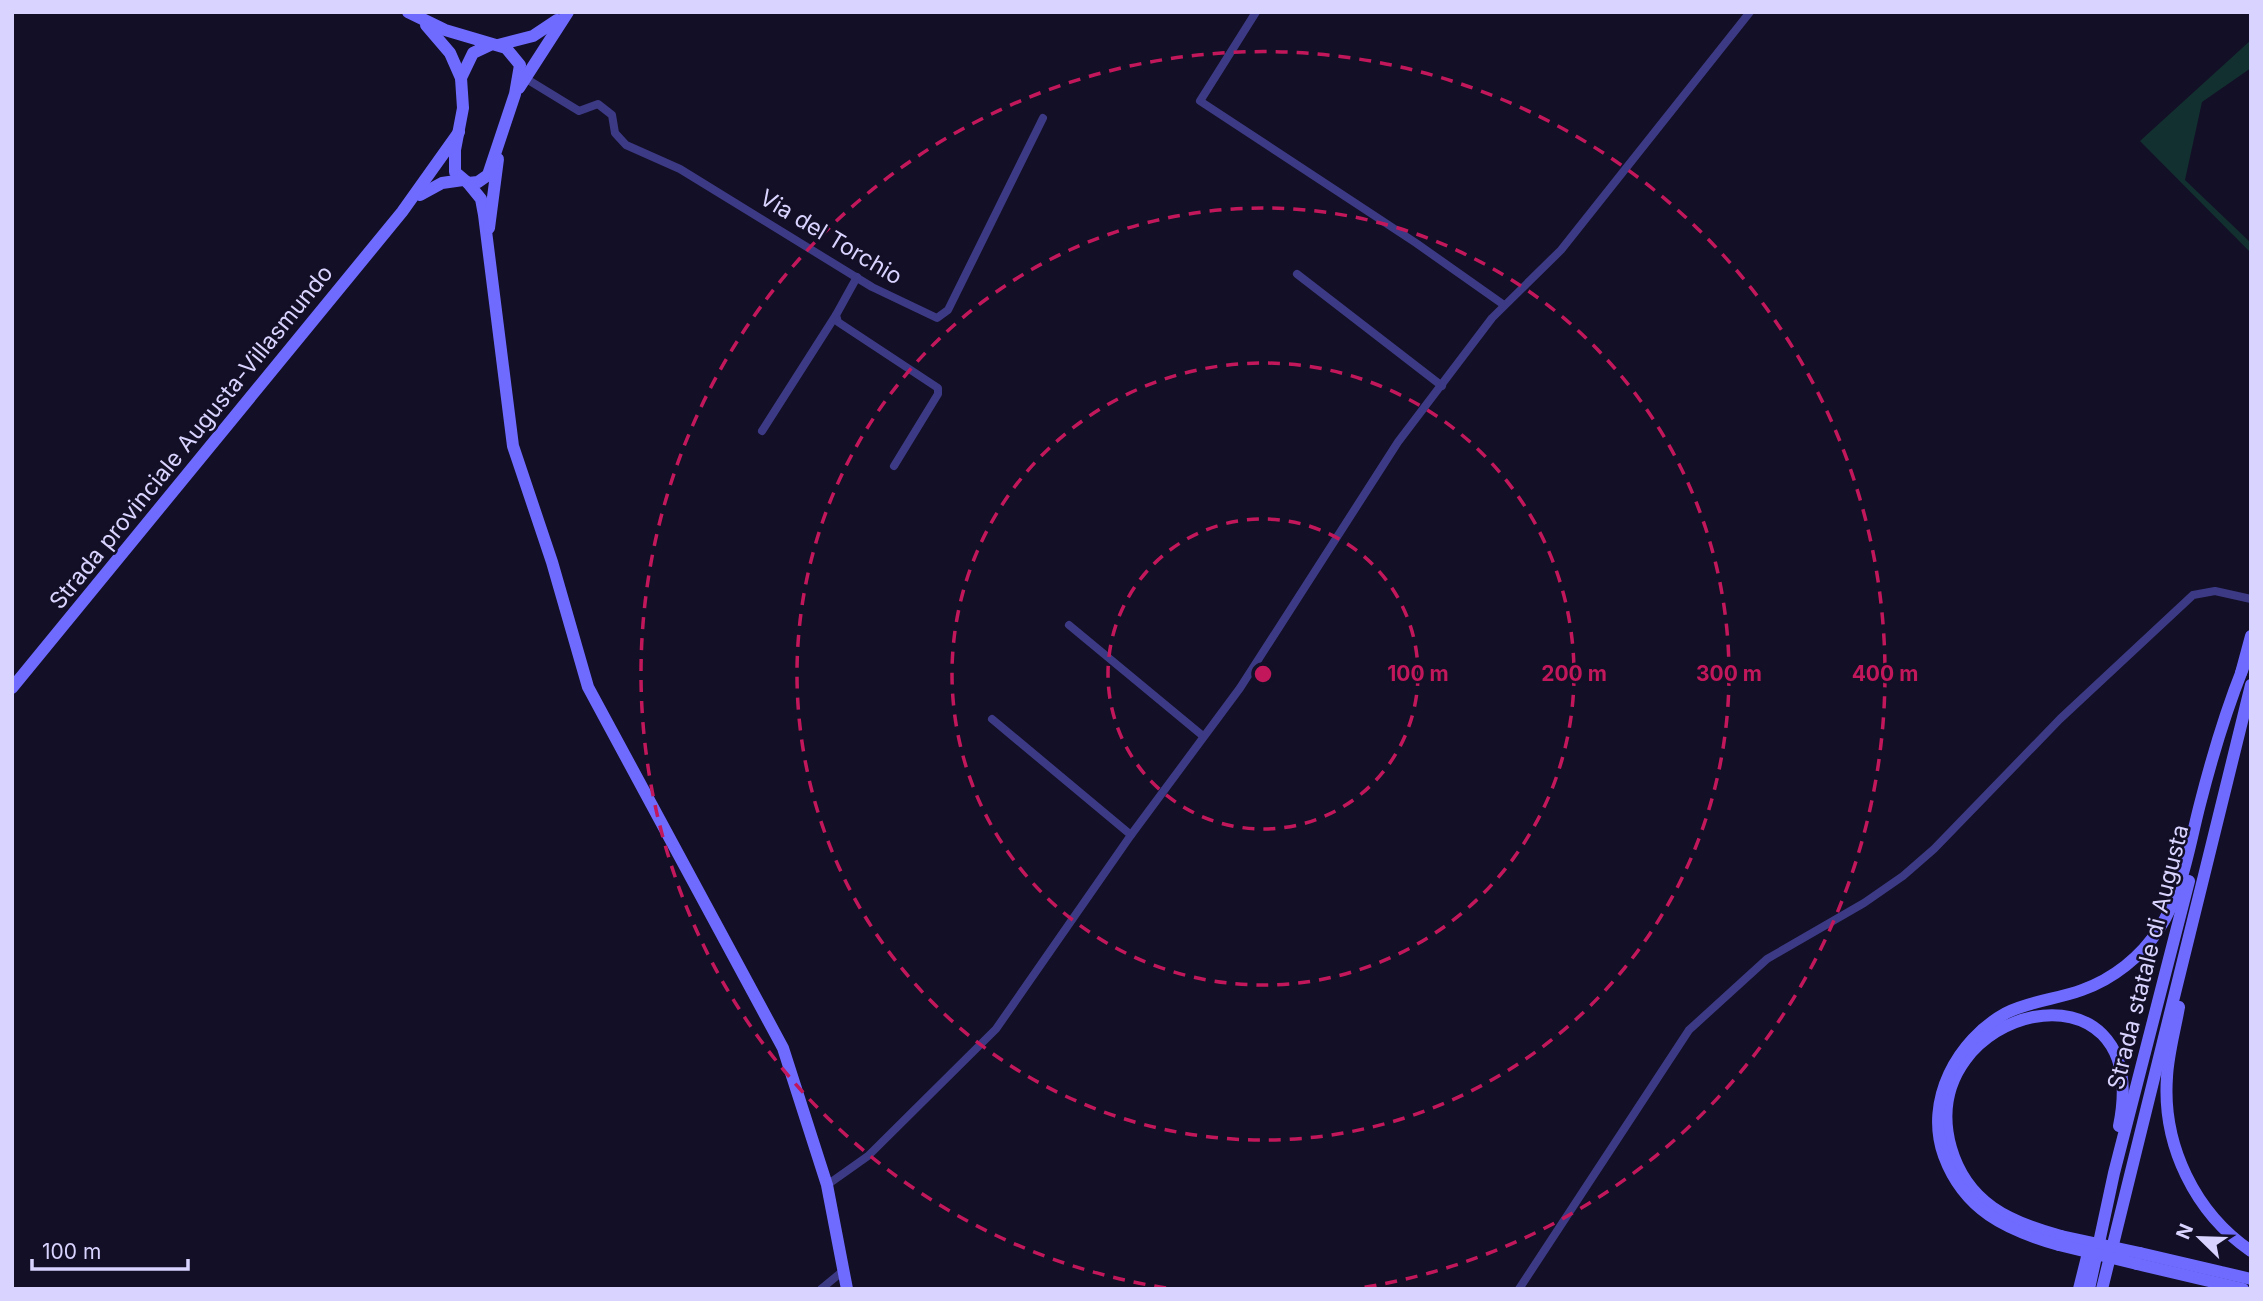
<svg xmlns="http://www.w3.org/2000/svg" width="2263" height="1301" viewBox="0 0 2263 1301" font-family="Inter,sans-serif">
  <style>
    .green { fill: #12302f }
    .lines { fill: none; stroke-linecap: round; stroke-linejoin: round }
    .street { stroke: #3d3a85; stroke-width: 8 }
    .secondary { stroke: #6f6bff; stroke-width: 12 }
    .secondary-bridge { stroke: #6f6bff; stroke-width: 12 }
    .ring { fill: none; stroke: #c2185b; stroke-width: 3.5; stroke-dasharray: 12 9 }
    .labels { text-anchor: middle; stroke-width: 5; stroke-linejoin: round; paint-order: stroke }
    .street-label { font-size: 23px; fill: #d9d4ff; stroke: #130f26 }
    .centre { fill: #c2185b; stroke: #130f26; stroke-width: 3.5 }
    .ring-label { font-size: 21px; text-anchor: middle; font-weight: bold; fill: #c2185b; stroke: #130f26; stroke-width: 5; stroke-linejoin: round; paint-order: stroke }
  </style>
  <rect width="100%" height="100%" fill="#130f26"/>
  <!-- green -->
  <path class="green" d="M2251 40V68L2202 102 2185 180 2251 243V253L2140 141Z"/>
  <g class="lines">
    <!-- street -->
    <g class="street">
      <path d="M1256 12 1200 101 1416 243 1504 305"/>
      <path d="M525 78 579 111 598 104 612 115 615 133 626 145 680 169 872 287 937 318 948 310 1043 118"/>
      <path d="M1297 274 1442 386"/>
      <path d="M857 277 836 315 838 322 938 388V394L894 466"/>
      <path d="M762 431 836 315"/>
      <path d="M1069 625 1203 736"/>
      <path d="M992 719 1131 835"/>
      <path d="M827 1185 868 1156 996 1029 1131 835 1240 688 1398 442 1492 318 1561 250 1750 12"/>
      <path d="M821 1289 843 1271"/>
      <path d="M1519 1289 1689 1030 1767 959 1864 903 1903 876 1934 849 2060 719 2193 595 2215 591 2251 599"/>
    </g>
    <!-- secondary -->
    <g class="secondary">
      <path d="M408 12 445 30 506 48 520 65 515 94 488 175 478 182 468 183 455 172V150L463 108 461 78 473 53 492 44"/>
      <path d="M426 25 450 53 461 78"/>
      <path d="M498 45 533 36 557 20"/>
      <path d="M519 88 568 12"/>
      <path d="M468 183 481 199 484 215 513 446 552 562 588 687 783 1048 827 1185 847 1289"/>
      <path d="M420 195 442 183 463 180"/>
      <path d="M489 228 498 159"/>
      <path d="M2241 673 2251 636"/>
      <path d="M12 688 402 212 459 132"/>
      <path d="M2179 1007C2175 1030 2168 1054 2167 1077 2162 1145 2195 1213 2251 1251"/>
      <path d="M2061 1236C2009 1222 1967 1203 1951 1148 1911 1006 2155 948 2119 1126"/>
      <path d="M2059 1245C2006 1230 1964 1210 1944 1156 1924 1101 1957 1040 2006 1013 2029 1001 2058 999 2082 990 2113 979 2141 957 2159 929 2183 892 2189 846 2200 804 2212 757 2225 713 2243 668"/>
      <path d="M2140 1253 2251 1279"/>
      <path d="M2137 1264 2243 1289"/>
      <path d="M2079 1289 2088 1253"/>
      <path d="M2089 1289 2114 1173 2189 881"/>
      <path d="M2102 1289 2251 685"/>
    </g>
    <!-- secondary-bridge -->
    <g class="secondary-bridge">
      <path d="M2061 1236 2140 1253"/>
      <path d="M2059 1245 2137 1264"/>
    </g>
  </g>
  <!-- distance rings -->
  <g class="ring">
    <circle cx="1263" cy="674" r="155"/>
    <circle cx="1263" cy="674" r="311"/>
    <circle cx="1263" cy="674" r="466"/>
    <path d="M1166 1288A622 622 0 1 1 1360 1288"/>
  </g>
  <g class="labels">
    <!-- street labels -->
    <g class="street-label">
      <text transform="translate(831 237) rotate(31)" y="8">Via del Torchio</text>
      <text transform="translate(191 437) rotate(-51)" y="8">Strada provinciale Augusta-Villasmundo</text>
      <text transform="translate(2148 957) rotate(-76)" y="8">Strada statale di Augusta</text>
    </g>
  </g>
  <circle cx="1263" cy="674" r="10" class="centre"/>
  <g class="ring-label">
    <text x="1418" y="681">100 m</text>
    <text x="1574" y="681">200 m</text>
    <text x="1729" y="681">300 m</text>
    <text x="1885" y="681">400 m</text>
  </g>
  <!-- border -->
  <rect width="2263" height="1301" fill="none" stroke="#d9d4ff" stroke-width="28"/>
  <!-- north arrow -->
  <g transform="translate(2200 1238) rotate(293)" stroke="#130f26" stroke-width="5" paint-order="stroke">
  <path d="M0-5L12 26L0 18L-12 26Z" fill="#d9d4ff"/>
  <text y="-10" font-size="19" font-weight="bold" text-anchor="middle" fill="#d9d4ff">N</text>
  </g>
  <!-- scale -->
  <path d="M32 1259v10h156v-10" fill="none" stroke="#d9d4ff" stroke-width="3.5"/>
  <text x="42" y="1259" font-size="21" fill="#d9d4ff" stroke="#130f26" stroke-width="5" paint-order="stroke">100 m</text>
</svg>
